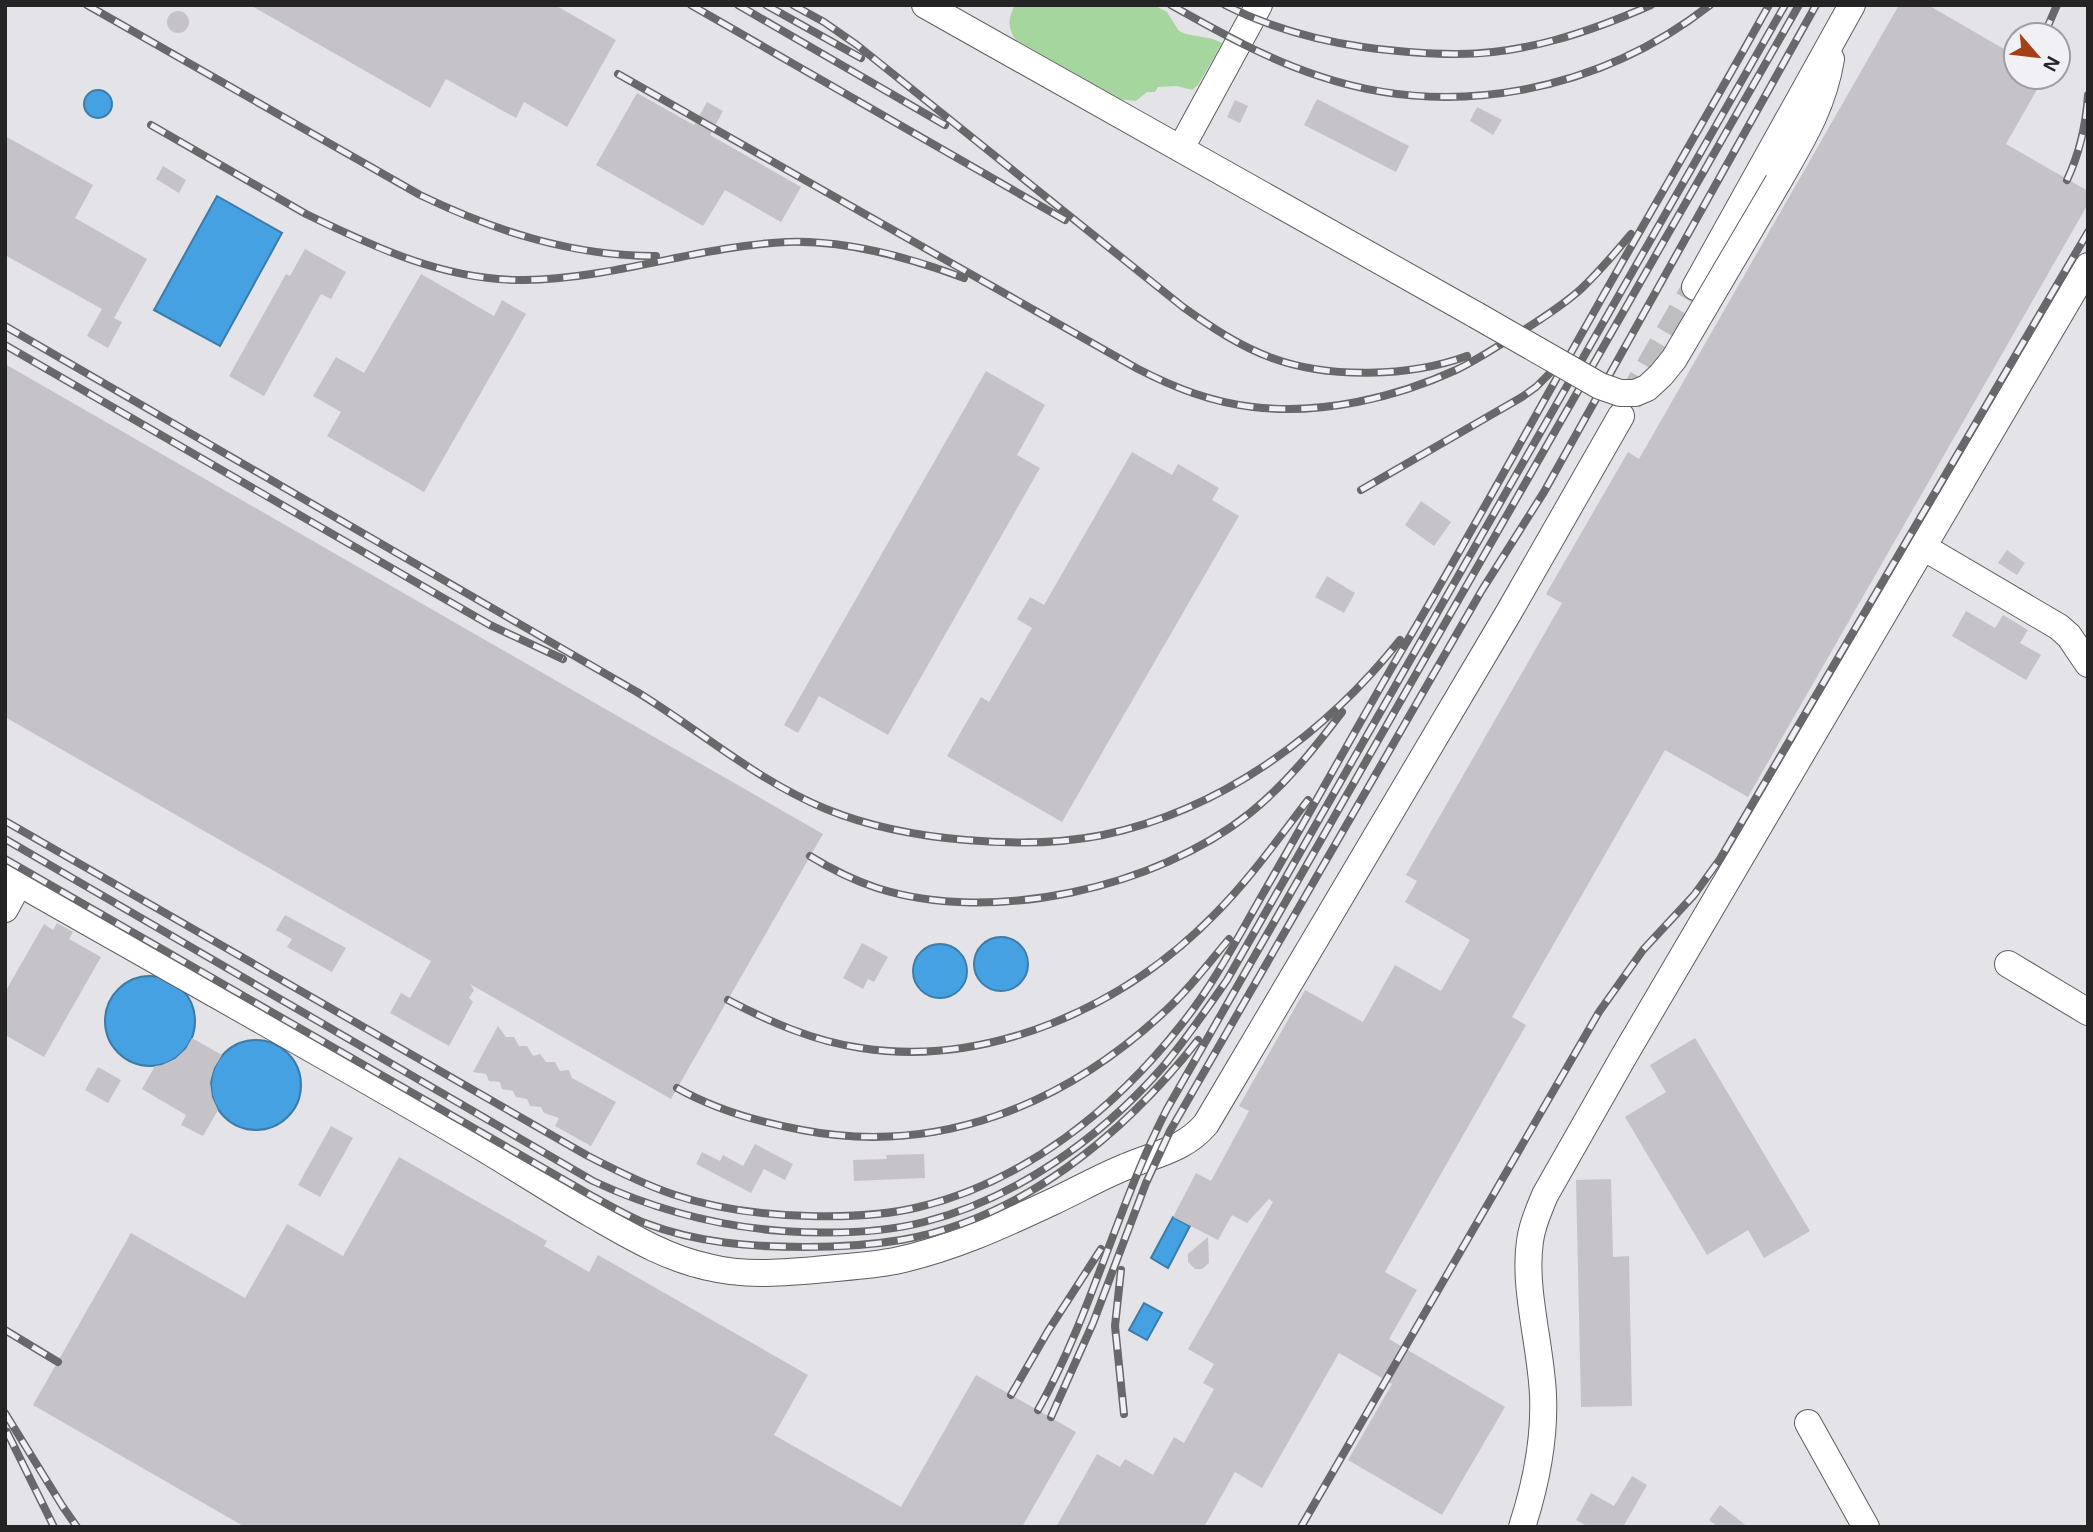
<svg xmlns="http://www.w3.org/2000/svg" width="2093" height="1532" viewBox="0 0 2093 1532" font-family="Helvetica,sans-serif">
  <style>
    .green { fill: #a5d69d }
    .water { fill: #46a1e2; stroke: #3c7ca9; stroke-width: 2 }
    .building { fill: #c5c3c8 }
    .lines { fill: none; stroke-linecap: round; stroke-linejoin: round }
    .minor-tunnel { stroke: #bebdc0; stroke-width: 26; stroke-dasharray: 26 13; stroke-linecap: butt }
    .minor-casing { stroke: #5e5e62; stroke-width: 28 }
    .minor { stroke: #fff; stroke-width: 26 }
    .rail-casing { stroke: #68686a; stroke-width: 8 }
    .rail { stroke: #f1f0f5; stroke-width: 5; stroke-dasharray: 16; stroke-linecap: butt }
    .minor-bridge-casing { stroke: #5e5e62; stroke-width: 28; stroke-linecap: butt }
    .minor-bridge { stroke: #fff; stroke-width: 26 }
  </style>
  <rect width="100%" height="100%" fill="#e4e3e7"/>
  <!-- green -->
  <path class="green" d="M1015 5H1154L1167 12 1179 31 1186 34 1213 39 1222 43 1198 85 1192 90 1177 86 1158 87 1155 92H1147L1136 101 1118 99 1016 40C1007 28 1008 18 1015 5Z"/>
  <!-- water -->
  <g class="water">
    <circle cx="98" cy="104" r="14"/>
    <path d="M217 196 282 233 220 346 154 310Z"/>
    <circle cx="1001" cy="964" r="27"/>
    <circle cx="940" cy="971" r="27"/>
    <circle cx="150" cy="1021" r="45"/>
    <circle cx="256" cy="1085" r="45"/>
    <path d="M1173 1217 1190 1226 1168 1268 1151 1258Z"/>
    <path d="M1144 1303 1162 1313 1147 1340 1129 1330Z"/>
  </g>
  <!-- building -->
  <g class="building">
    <path d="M250 5H555L616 40 567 127 524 102 516 118 446 79 430 108Z"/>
    <path d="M1899 5H1928L2016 56V77H2044L2006 144 2088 191V204L1748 797 1665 750 1512 1017 1526 1025 1385 1272 1417 1290 1389 1339 1505 1407 1442 1515 1348 1460 1392 1384 1339 1353 1262 1488 1235 1472 1204 1527H1056L1097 1454 1120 1467 1125 1459 1153 1475 1174 1437 1184 1443 1214 1389 1203 1383 1214 1364 1188 1349 1273 1202 1269 1199 1247 1223 1232 1215 1218 1240 1173 1217 1196 1173 1211 1181 1249 1111 1239 1106 1305 990 1363 1022 1395 965 1441 991 1470 940 1405 902 1417 881 1406 875 1562 603 1546 594 1628 452 1639 459Z"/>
    <circle cx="178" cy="22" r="11"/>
    <path d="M637 93 694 125 707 102 723 111 710 135 801 187 781 222 725 190 703 226 596 165Z"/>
    <path d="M1317 99 1409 146 1396 172 1304 125Z"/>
    <path d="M1235 100 1248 106 1240 123 1227 117Z"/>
    <path d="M1477 107 1502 120 1493 135 1470 121Z"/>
    <path d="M5 136 93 185 75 218 147 259 114 318 122 322 108 348 87 336 102 309 5 255Z"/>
    <path d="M163 166 186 180 179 193 156 179Z"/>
    <path d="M305 249 346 272 331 299 321 294 264 396 229 376 286 274 290 276Z"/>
    <path d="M421 274 494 316 502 300 526 314 424 492 327 436 341 412 313 396 336 357 364 373Z"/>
    <path d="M5 364 823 834 671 1099 470 984 474 990 469 998 473 1002 449 1046 390 1013 401 993 410 998 431 961 5 717Z"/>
    <path d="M986 371 1045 405 1017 455 1040 468 888 735 819 696 798 733 784 725Z"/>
    <path d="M1132 452 1172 475 1178 464 1219 488 1212 500 1239 516 1062 822 947 756 981 697 989 702 1032 628 1017 619 1030 597 1044 605Z"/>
    <path d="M1421 501 1451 522 1434 546 1405 525Z"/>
    <path d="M2007 550 2025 563 2017 575 1998 563Z"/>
    <path d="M1327 576 1355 593 1344 613 1315 597Z"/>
    <path d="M1966 611 1995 628 2003 615 2028 630 2020 643 2041 655 2026 680 1952 636Z"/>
    <path d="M285 915 346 948 332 972 287 947 292 939 276 930Z"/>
    <path d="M57 923 73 932 69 939 101 957 44 1057 5 1035V992L44 924 53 930Z"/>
    <path d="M862 943 888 957 874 982 868 979 863 989 843 978Z"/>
    <path d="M498 1026 506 1037H514L519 1046H527L533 1056 540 1054 546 1062H555L560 1071 569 1070 572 1078 616 1102 591 1146 555 1126 559 1118 544 1113 541 1107 530 1106 527 1099 516 1097 513 1091 502 1089 500 1082 489 1081 486 1074 473 1072Z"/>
    <path d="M192 1038 222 1055 214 1068 210 1082 212 1097 218 1110 203 1136 181 1125 186 1115 142 1089 155 1066 162 1065 175 1059 186 1049Z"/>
    <path d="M1695 1038 1810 1231 1764 1258 1748 1230 1707 1255 1625 1117 1666 1092 1650 1065Z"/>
    <path d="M98 1067 121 1080 108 1103 85 1090Z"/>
    <path d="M331 1126 353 1138 320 1197 298 1185Z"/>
    <path d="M755 1144 793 1164 785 1180 764 1169 751 1193 696 1164 702 1152 720 1161 723 1155 743 1166Z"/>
    <path d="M924 1154 925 1178 854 1181 853 1160 887 1159 886 1155Z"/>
    <path d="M399 1157 547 1241 544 1246 589 1272 598 1255 808 1375 774 1435 901 1507 976 1375 1076 1432 1022 1527H245L33 1405 131 1233 245 1298 287 1224 343 1256Z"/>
    <path d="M1611 1179 1613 1257 1629 1256 1632 1406 1581 1407 1576 1180Z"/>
    <path d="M1208 1237 1209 1263 1202 1269H1195L1188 1262V1254Z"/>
    <path d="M1632 1476 1647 1485 1623 1527H1589L1576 1520 1591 1493 1614 1506Z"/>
    <path d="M1720 1505 1748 1527H1718L1709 1520Z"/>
  </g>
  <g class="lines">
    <!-- minor-tunnel -->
    <path class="minor-tunnel" d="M1629 401 1695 287"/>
    <!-- minor casing -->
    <g class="minor-casing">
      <g id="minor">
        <path d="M925 5 1476 315"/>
        <path d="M1181 148 1259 5"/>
        <path d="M1778 182C1802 140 1823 107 1831 59"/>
        <path d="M1695 287 1852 5"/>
        <path d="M1923 547 2059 627 2069 636 2088 664"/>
        <path d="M5 875C159 963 314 1049 466 1138 509 1163 550 1190 593 1215 630 1236 666 1258 708 1267 743 1276 780 1273 815 1270 842 1267 869 1266 895 1261 951 1249 1001 1226 1052 1202 1076 1191 1100 1177 1125 1167 1155 1154 1184 1150 1206 1124L1509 612 1621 416"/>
        <path d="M5 909 19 883"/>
        <path d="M2008 964 2088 1012"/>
        <path d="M1808 1423 1866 1527"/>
        <path d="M1522 1527C1536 1484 1545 1440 1543 1395 1541 1346 1523 1288 1530 1241 1532 1224 1539 1210 1545 1195L1624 1056 2088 266"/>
      </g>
    </g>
    <!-- minor -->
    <use href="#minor" class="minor"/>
    <!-- rail casing -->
    <g class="rail-casing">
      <g id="rail">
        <path d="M87 5 420 195C495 231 571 256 656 256"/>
        <path d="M691 5 1065 220"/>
        <path d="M738 5 945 125"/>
        <path d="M766 5 861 58"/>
        <path d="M793 5 824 22 857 45 1183 307C1211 327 1239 346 1272 358 1329 379 1410 377 1467 356"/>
        <path d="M1171 5C1219 32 1267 59 1319 76 1452 121 1600 91 1710 5"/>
        <path d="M1225 5C1269 27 1315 40 1363 47 1393 51 1424 54 1454 54 1522 55 1590 32 1651 5"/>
        <path d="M2044 35 2057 5"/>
        <path d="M618 74 1138 369C1175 388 1211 402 1253 407 1321 415 1395 398 1456 370 1477 360 1496 347 1516 335 1538 321 1561 307 1581 289 1599 272 1615 253 1631 234"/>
        <path d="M151 125 306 214C374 247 446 281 524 280 613 279 698 246 787 242 847 240 908 257 964 278"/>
        <path d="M2067 180C2080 152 2086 125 2088 95"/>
        <path d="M5 326 637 692C701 731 756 780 826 809 870 827 918 836 966 840 1011 844 1058 844 1103 835 1222 810 1325 734 1400 640"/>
        <path d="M5 345 490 625 563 659"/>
        <path d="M1361 490 1522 397 1536 387 1557 366"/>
        <path d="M5 821 588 1156C615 1170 643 1184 672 1194 716 1209 762 1215 809 1216 846 1217 883 1216 919 1207 1024 1182 1115 1109 1181 1025 1214 984 1238 937 1264 892 1311 811 1355 730 1402 650 1467 541 1527 430 1590 319 1649 214 1710 111 1769 5"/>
        <path d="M5 839 593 1181C653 1209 716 1226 782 1231 829 1234 878 1234 924 1222 1015 1199 1099 1139 1161 1069 1185 1041 1206 1010 1227 980L1785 5"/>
        <path d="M810 856C831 869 853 880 877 888 992 925 1156 888 1250 813 1286 784 1314 749 1342 712"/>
        <path d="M5 859 592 1196C609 1205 627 1216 645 1223 697 1243 751 1247 806 1247 838 1247 870 1245 901 1240 1022 1219 1124 1134 1198 1040"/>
        <path d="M728 1000C770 1022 813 1041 861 1048 990 1068 1125 1006 1214 915 1249 880 1278 839 1308 800"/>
        <path d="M677 1088C716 1110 758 1122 802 1130 937 1156 1062 1106 1162 1014 1187 992 1207 965 1229 939"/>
        <path d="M1121 1270 1115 1326 1124 1414"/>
        <path d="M5 1330 58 1362"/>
        <path d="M1011 1395 1048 1331 1101 1249"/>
        <path d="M1038 1410C1092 1314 1117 1206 1167 1109L1799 5"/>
        <path d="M5 1413 63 1507 77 1527"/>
        <path d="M1051 1417 1093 1323 1146 1183 1170 1131 1482 590 1544 492 1816 5"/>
        <path d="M7 1432 54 1527"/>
        <path d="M1301 1527 1599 1012 1643 950 1694 895 1720 859 2088 232"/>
      </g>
    </g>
    <!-- rail -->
    <use href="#rail" class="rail"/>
    <!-- minor-bridge casing -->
    <g class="minor-bridge-casing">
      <path id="minor-bridge" d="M1476 315 1600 386 1620 393H1635L1647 388 1661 375 1674 359 1778 182"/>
    </g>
    <!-- minor-bridge -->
    <use href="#minor-bridge" class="minor-bridge"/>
  </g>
  <!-- border -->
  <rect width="2093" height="1532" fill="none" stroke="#242425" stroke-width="14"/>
  <!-- north arrow -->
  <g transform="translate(2037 56) rotate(118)"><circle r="33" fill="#f1f0f5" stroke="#9f9ea2" stroke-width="2"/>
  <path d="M0-5L12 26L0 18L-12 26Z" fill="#a54014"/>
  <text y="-10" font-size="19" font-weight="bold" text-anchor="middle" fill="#242425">N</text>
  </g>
</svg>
